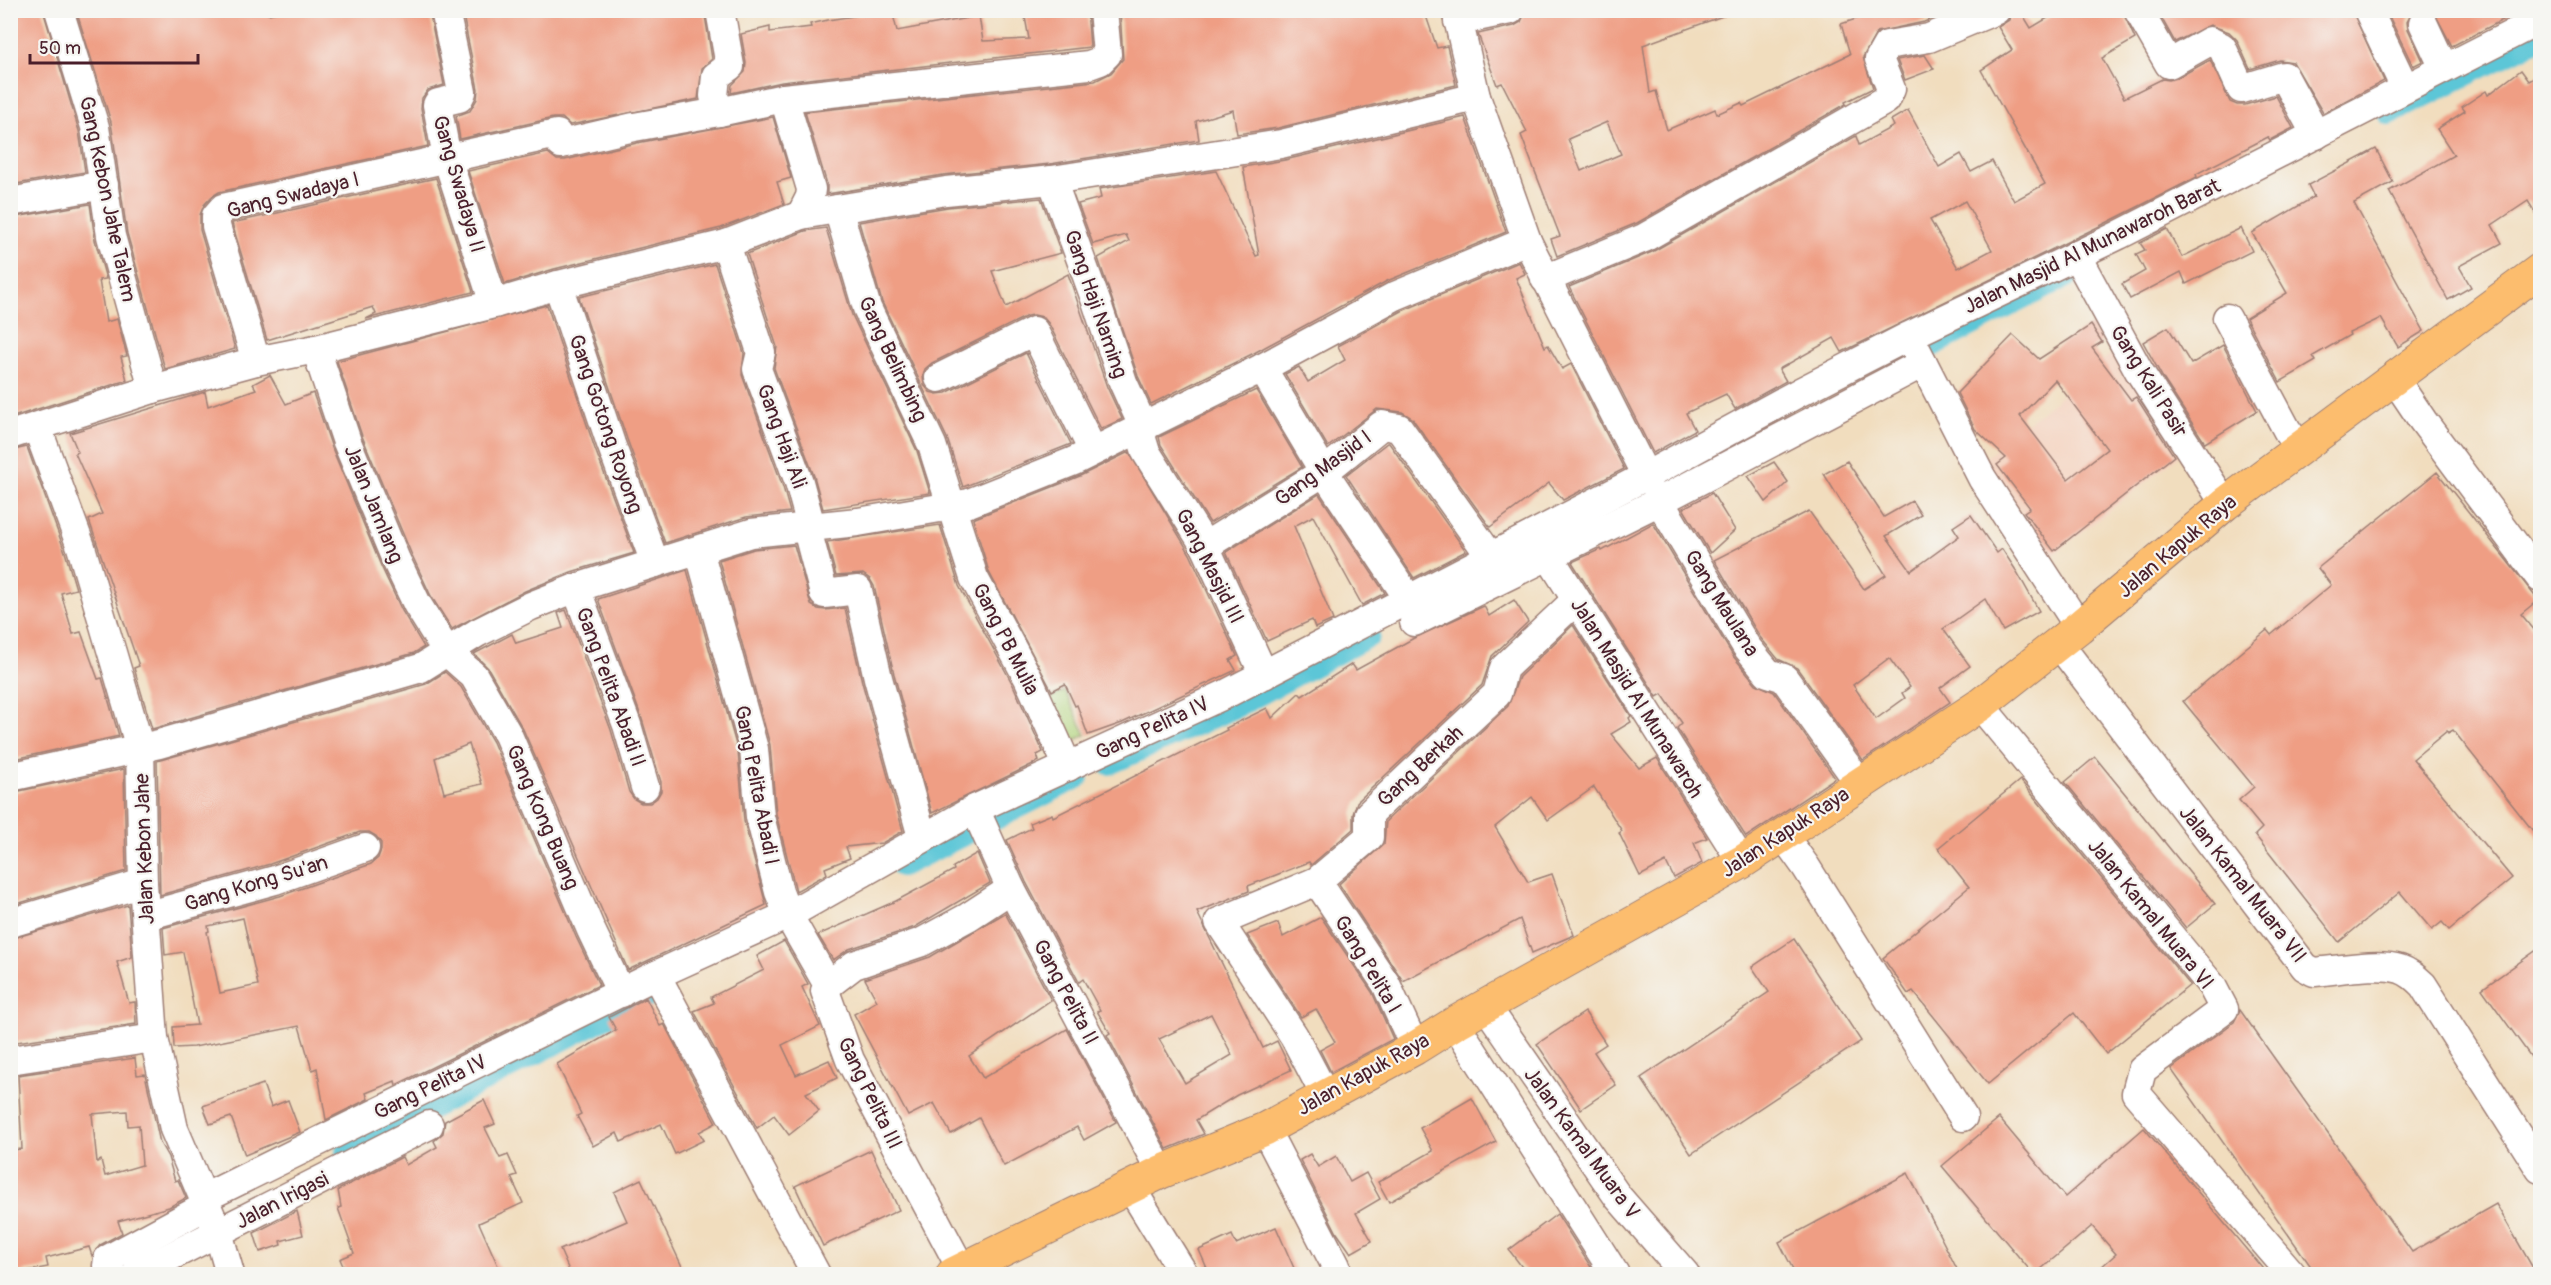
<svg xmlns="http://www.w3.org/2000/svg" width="2551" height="1285" viewBox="0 0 2551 1285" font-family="Pangolin,sans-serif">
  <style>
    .built { fill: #f4d3c0 }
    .grass { fill: #b1d37c; stroke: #7e7954; stroke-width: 1.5 }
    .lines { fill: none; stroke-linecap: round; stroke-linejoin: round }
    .canal { stroke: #5bc6d7; stroke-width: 24 }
    .building { fill: #ef9e84; fill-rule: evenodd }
    .minor-casing { stroke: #9e7e74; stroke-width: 31 }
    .major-casing { stroke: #9e7e74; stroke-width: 35 }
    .minor { stroke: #fff; stroke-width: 28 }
    .major { stroke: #fcbd6e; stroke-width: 33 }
    .labels { text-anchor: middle; stroke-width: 4.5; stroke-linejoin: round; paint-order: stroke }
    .street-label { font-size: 21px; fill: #4a1f2b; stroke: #f6f6f2 }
  </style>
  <rect width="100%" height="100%" fill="#f6f6f2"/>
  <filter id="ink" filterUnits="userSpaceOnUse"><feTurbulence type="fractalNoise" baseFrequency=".0167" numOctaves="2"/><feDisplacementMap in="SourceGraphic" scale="12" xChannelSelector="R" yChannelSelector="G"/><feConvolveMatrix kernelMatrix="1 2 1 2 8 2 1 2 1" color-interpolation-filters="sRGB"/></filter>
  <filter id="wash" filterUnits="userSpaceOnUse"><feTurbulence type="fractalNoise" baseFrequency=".008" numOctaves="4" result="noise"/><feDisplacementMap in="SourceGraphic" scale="24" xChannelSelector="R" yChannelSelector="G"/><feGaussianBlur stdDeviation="1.35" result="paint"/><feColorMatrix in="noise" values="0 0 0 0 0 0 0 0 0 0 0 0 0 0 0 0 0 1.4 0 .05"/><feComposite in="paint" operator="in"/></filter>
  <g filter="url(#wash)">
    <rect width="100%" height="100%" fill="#f1ddbe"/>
    <!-- built -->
    <path class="built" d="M2112 353 2188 449 2052 556 1983 460Z"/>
    <!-- grass -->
    <path class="grass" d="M1065 691 1086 735 1065 745 1044 701Z"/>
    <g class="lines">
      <!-- canal -->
      <g class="canal">
        <path d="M2389 113 2540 37"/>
        <path d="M1903 360 2069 274"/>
        <path d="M1662 482 1755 436"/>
        <path d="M1109 763 1238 705 1368 636"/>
        <path d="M902 865 1077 777"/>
        <path d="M347 1151 649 994"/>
      </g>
    </g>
    <g id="blocks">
      <!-- building -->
      <g class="building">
        <path d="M18 10H43L79 131 85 172 10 185V43H15L10 15 19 13Z"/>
        <path d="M76 10H267L268 14 288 10H429L444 85 428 90 422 98 421 108 428 146 219 192 211 197 204 205 200 215V230L235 349 165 369 127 233 111 122Z"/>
        <path d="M462 10H704L712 59 702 68 698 99 570 125 562 118H553L460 139 456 116 470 111 477 99 478 89Z"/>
        <path d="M892 10 897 31 979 16 983 41 1029 39 1025 17 1056 10H1087L1090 47 782 82 731 93 732 85 745 72 746 63 741 34 770 27V32L811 27 810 24 828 20Z"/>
        <path d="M1120 10H1424L1437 48 1447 46 1456 85 1278 128 1237 134 1233 110 1196 121 1199 140 1050 164 943 175 827 194V184L805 112 1095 81 1111 73 1123 59Z"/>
        <path d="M1526 10H1731V13L1643 45 1650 93 1656 91 1667 130 1715 109 1717 114 1741 103 1743 106 1850 54 1841 24 1883 10H1952L1924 22 1877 32 1863 57 1873 88 1845 102 1846 104 1637 223 1557 256 1551 239 1560 236 1521 135 1527 132 1502 83 1497 85 1478 34 1514 26 1521 22ZM1607 122 1621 154 1581 171 1568 139Z"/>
        <path d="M2012 10H2020L2031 28 2061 10H2122L2135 39 2102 58 2124 98 2162 79 2169 80 2177 78 2210 60 2230 102 2237 105H2245L2276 96 2293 128 2270 140 2268 137 2196 174 2197 177 2112 220 1842 352 1834 338 1779 369 1786 381 1735 409 1726 394 1686 413 1695 430 1653 453 1569 287 1652 252 1856 136 1859 145 1894 126 1891 120 1908 110 1939 167 1961 154 1971 172 1992 161 2014 201 2045 184 1981 70 2012 50 1998 27 2009 20ZM1965 201 1992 250 1958 268 1930 220Z"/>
        <path d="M2157 10H2352L2384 81 2323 113 2293 62 2280 60 2250 69 2237 40 2229 32 2210 25 2175 42Z"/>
        <path d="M2386 10H2413L2407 21 2408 29 2423 61 2413 66Z"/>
        <path d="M2433 10H2522L2452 46Z"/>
        <path d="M1925 55 1934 69 1905 80 1897 60Z"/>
        <path d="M2521 70 2529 81 2541 74V222L2528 201 2492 225 2502 243 2459 266 2471 287 2448 300 2389 191 2454 155 2437 129 2465 111 2462 107 2486 91 2488 95Z"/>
        <path d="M773 117 791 178 777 182 784 204 721 228 554 269 505 284 468 171 548 153 557 160H565L637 143Z"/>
        <path d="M1465 117 1506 232 1387 281 1254 353 1151 404 1138 376 1098 258 1129 241 1126 235 1093 244 1078 204 1101 198 1099 189 1216 171 1256 256 1259 255 1243 167 1285 160Z"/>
        <path d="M2376 149 2393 182 2354 203 2424 331 2398 347 2381 318 2349 333 2350 335 2313 356 2316 361 2280 382 2246 318 2287 293 2252 233 2314 197 2308 185Z"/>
        <path d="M436 178 473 292 366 319 376 314 373 307 267 340 232 223Z"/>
        <path d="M1041 198 1061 253 992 271 1006 307 1068 274 1107 387 1122 419 1101 429 1049 324 1043 317 1034 315 1027 316 932 363 925 369 923 376 924 385 930 392 937 394 946 393 1026 353 1071 444 963 487 947 438 882 302 859 222 948 207Z"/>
        <path d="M90 204 95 240 106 279 99 280 106 322 117 319 127 356 121 357 127 380 10 418V218Z"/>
        <path d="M826 228 852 315 917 451 930 493 823 509 814 476 774 368 777 347 747 254 805 231Z"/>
        <path d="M2241 228 2252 251 2186 284 2181 272 2130 299 2122 284 2145 271 2136 254 2145 250 2140 243 2167 229 2182 257Z"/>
        <path d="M1519 262 1525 274 1516 278 1545 347 1548 345 1562 369 1571 364 1624 469 1563 500 1549 483 1490 527 1412 418 1402 412 1377 409 1328 447 1285 374 1299 367 1308 382 1345 360 1338 346 1402 311Z"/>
        <path d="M715 264 744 353 742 375 783 487 790 512 746 517 665 543 627 439 579 297Z"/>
        <path d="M547 305 595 449 634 553 571 572 525 591 452 629 431 596 411 553 362 436 337 361Z"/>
        <path d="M2091 325 2102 342 2092 348 2131 400 2136 397 2174 456 2054 551 2024 512 2030 508 1997 465 2006 458 1975 429 1957 393 2013 335 2039 359ZM2055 380 2107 449 2068 479 2020 416Z"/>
        <path d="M2168 327 2191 364 2223 345 2257 411 2205 443 2164 380 2143 342Z"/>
        <path d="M270 375 286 404 313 393 332 448 381 566 402 611 424 647 414 653 152 729 134 668 139 666 89 520 102 514 75 453 78 452 70 433 205 392 208 406 256 389 253 384Z"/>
        <path d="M1256 390 1302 467 1210 523 1161 445 1159 437Z"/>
        <path d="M1387 443H1389L1466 551 1414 578 1346 475Z"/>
        <path d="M27 447 65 552 76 589 61 593 73 634 81 632 98 679 102 678 119 736 10 760V451Z"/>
        <path d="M1129 452 1190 554 1237 656 1230 660 1236 670 1122 723 1088 735 1077 705 1075 706 1065 684 1052 691 989 572 973 519 1080 476Z"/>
        <path d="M1847 461 1884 517 1912 501 1921 515 1886 536 1911 571 1959 536 1953 527 1971 515 1997 553 2002 549 2017 572 2039 611 2003 631 1985 599 1943 629 1970 666 1940 688 1950 702 1863 760 1797 668 1778 659 1760 637 1714 560 1809 511 1864 589 1886 575 1824 474ZM1889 658 1910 687 1902 693 1905 698 1876 719 1853 685Z"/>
        <path d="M1774 462 1788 482 1766 502 1748 476Z"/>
        <path d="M2437 472 2538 600 2521 614 2541 638V841L2453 730 2448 733 2447 731 2413 759 2512 878 2449 930 2442 922 2432 930 2400 892 2339 942 2255 835 2262 828 2239 800 2254 787 2183 701 2267 630 2271 635 2331 585 2318 568Z"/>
        <path d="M1712 493 1735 530 1710 553 1683 508Z"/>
        <path d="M1319 494 1385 593 1362 605 1313 516 1294 526 1333 620 1315 628 1312 620 1267 641 1226 552Z"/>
        <path d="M1653 523 1733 656 1756 684 1774 692 1835 778 1746 837 1677 728 1682 723 1662 694 1657 697 1572 562 1601 549 1602 551Z"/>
        <path d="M940 525 959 586 1013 685 1043 752 1037 755 1039 761 932 813 894 674 874 586 870 579 863 574 836 576 827 542Z"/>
        <path d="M794 545 811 605 818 609 825 610 845 608 862 682 903 831 882 843 846 847 850 858 825 868 827 874 796 891 776 814 770 745 719 560 754 549Z"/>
        <path d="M687 570 738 752 744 821 766 905 628 970 523 729 488 668 474 654 512 634 516 643 563 628 558 613 566 610 611 730 629 792 634 799 641 803H650L657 798 661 791V782L642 719 598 599Z"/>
        <path d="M1514 600 1528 622 1492 656 1482 685 1357 802 1353 814V829L1311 865 1309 862 1248 886 1249 891 1197 912 1263 1048 1277 1041 1291 1070 1237 1095 1196 1120 1204 1134 1167 1149 1107 1035 1110 1033 1097 1011 1100 1010 1083 979 1079 982 1026 882 1007 840 1032 828 1030 823 1052 814 1053 817 1227 730 1226 728 1267 708 1272 718 1299 693 1302 696 1352 664 1356 670 1414 638 1484 606 1489 616ZM1211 1014 1232 1055 1185 1083 1159 1039Z"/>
        <path d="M1573 625 1631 716 1629 718 1631 722 1611 734 1639 768 1657 758 1707 838 1694 843 1702 863 1674 878 1666 862 1640 876 1619 833 1622 831 1594 787 1548 820 1532 797 1495 827 1528 882 1552 874 1574 935 1532 953 1520 919 1403 981 1339 884 1384 844 1386 821 1508 706 1519 677Z"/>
        <path d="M445 672 461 687 493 742 576 937 599 985 396 1085 395 1081 366 1093 368 1099 326 1120 317 1068 312 1070 299 1026 194 1047 174 1048 173 1027 197 1025 183 952 165 955 163 928 280 896 371 864 378 858 381 850V843L376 836 369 832H360L270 864 160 895 157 761 426 684ZM469 744 482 784 444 793 435 758ZM243 918 258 985 220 993 207 932 209 931 208 926Z"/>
        <path d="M2095 757 2215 904 2186 928 2065 782Z"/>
        <path d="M124 769 126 871 10 906V793Z"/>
        <path d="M2020 780 2190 985 2106 1054 2074 1013 1988 1084 1913 991 1908 994 1883 958 1969 887 1938 848Z"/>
        <path d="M977 853 990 883 915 927 849 949 833 960 818 935 896 901 954 870 953 867Z"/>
        <path d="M128 905 132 957 117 962 129 1003 135 1002 136 1024 10 1043V939Z"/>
        <path d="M1005 913 1051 1000 969 1056 983 1078 1067 1029 1116 1122 1084 1140 1077 1127 1004 1166 979 1118 951 1134 934 1103 908 1116 854 1014 877 1001 865 979 930 957Z"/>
        <path d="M1321 917 1372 992 1393 1039 1331 1072 1320 1050 1335 1042 1316 1009 1301 1017 1247 935 1278 923 1283 937Z"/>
        <path d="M1794 939 1861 1041 1691 1154 1641 1078 1769 992 1752 967Z"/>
        <path d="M784 941 808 984 802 987 820 1026 782 1045 796 1075 829 1060 837 1078 806 1093 819 1111 789 1135 774 1115 757 1128 694 1011 714 1003 711 997 764 970 757 956Z"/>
        <path d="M2541 947V1071L2482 989Z"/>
        <path d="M646 998 660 1026 664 1024 716 1123 699 1132 704 1140 675 1154 661 1124 621 1142 617 1133 593 1146 577 1116 581 1114 557 1064 616 1030 609 1017Z"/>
        <path d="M2240 1010 2412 1252 2496 1204 2537 1275H2317L2171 1069 2234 1022Z"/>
        <path d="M1585 1012 1606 1044 1594 1052 1616 1085 1581 1109 1537 1044Z"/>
        <path d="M135 1058 137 1075 145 1074 160 1143 168 1157 175 1181 178 1180 186 1198 169 1207 118 1221 122 1233 100 1245 92 1256 89 1247 46 1258 48 1267 10 1274V1150L22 1149 18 1075ZM127 1111 128 1126 139 1125 142 1165 105 1176 101 1160 97 1162 92 1114Z"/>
        <path d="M263 1084 271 1107 288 1100 300 1132 245 1155 231 1117 210 1124 203 1106Z"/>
        <path d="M1472 1098 1496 1142 1389 1202 1378 1182 1433 1151 1420 1128Z"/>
        <path d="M484 1100 495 1124 485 1128 500 1158 508 1155 517 1175 511 1177 523 1203 479 1223 502 1275H347L340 1259 354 1253 338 1208 341 1207 338 1190 402 1157 406 1165 437 1147 434 1141 443 1133 445 1121Z"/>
        <path d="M1999 1118 2065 1197 2144 1128 2268 1275H2092L2116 1254 2092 1226 2034 1275 1942 1166Z"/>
        <path d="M871 1150 899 1210 823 1246 795 1186Z"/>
        <path d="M1310 1154 1318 1167 1336 1156 1350 1182 1366 1173 1380 1199 1356 1213 1372 1241 1351 1253 1337 1233 1300 1160Z"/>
        <path d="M1908 1173 1960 1275H1796L1779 1242Z"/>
        <path d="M641 1179 686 1275H571L560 1250 627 1221 614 1192Z"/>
        <path d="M297 1211 303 1235 280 1241 281 1245 260 1252 254 1233Z"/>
        <path d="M1557 1214 1596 1275H1528L1509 1250Z"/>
        <path d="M1276 1227 1297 1275H1210L1199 1250 1232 1235 1236 1244Z"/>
      </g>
    </g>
  </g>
  <g filter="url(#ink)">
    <use href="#blocks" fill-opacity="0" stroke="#9e7e74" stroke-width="1.5"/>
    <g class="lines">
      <!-- minor casing -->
      <g class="minor-casing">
        <g id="minor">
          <path d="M59 10 95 127 111 236 153 389"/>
          <path d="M445 10 462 92 459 98 438 103 437 105 447 158 494 304"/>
          <path d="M720 10 730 66 716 76 714 96 719 112 784 98 811 189 810 197 801 215"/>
          <path d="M1456 10 1476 97 1527 241 1646 476"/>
          <path d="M2138 10 2169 64 2210 41 2222 47 2241 89 2284 76 2316 135"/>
          <path d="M2368 10 2405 88"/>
          <path d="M1458 21 1510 10"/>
          <path d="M2423 23 2444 68"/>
          <path d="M784 98 1089 65 1100 61 1107 54 1103 10"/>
          <path d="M1052 180 1097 304 1123 382 1143 426 1142 439 1146 452 1205 546 1264 675"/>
          <path d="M10 202 104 185"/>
          <path d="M838 209 867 308 932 445 974 578 1028 678 1068 767"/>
          <path d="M726 244 761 352 757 369 799 482 811 526 809 537 824 594 858 590 878 678 922 837"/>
          <path d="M2076 255 2139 371 2225 504"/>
          <path d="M1545 279 1644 238 1886 100 1891 89 1879 59 1887 45 1929 38 1996 10"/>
          <path d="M558 285 611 444 655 563"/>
          <path d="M2227 318 2287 430 2300 448"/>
          <path d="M1915 347 1982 478 2079 627"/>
          <path d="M316 349 347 442 396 560 417 604 447 652 474 676 508 735 591 930 621 993"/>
          <path d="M256 361 216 226V216L223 208 557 134 561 144 634 127 719 112"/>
          <path d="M1262 368 1324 472 1408 598"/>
          <path d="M939 378 1034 331 1093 451"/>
          <path d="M2394 378 2423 421 2540 578"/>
          <path d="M37 427 81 547 140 748 143 883 154 1038 174 1129 218 1232 230 1274"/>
          <path d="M10 435 153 389 256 361 316 349 494 304 558 285 726 244 801 215 946 191 1052 180 1281 144 1476 97"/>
          <path d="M1657 497 1746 646 1768 673 1784 678 1860 784"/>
          <path d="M1538 539 1742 862"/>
          <path d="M1205 546 1324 472 1382 425 1399 428 1491 557"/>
          <path d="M699 550 754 749 760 817 779 892 788 915 828 985 825 991 850 1060 962 1270"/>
          <path d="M576 588 627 725 645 787"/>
          <path d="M1414 622 1660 501 1923 363"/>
          <path d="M2059 644 2305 967 2314 972C2338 970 2378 962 2400 969 2409 972 2416 978 2423 985L2540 1169"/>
          <path d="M1980 705 2212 986 2224 1009 2142 1070 2136 1093 2292 1274"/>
          <path d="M10 777 159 744 421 668 477 633 531 606 576 588 751 533 858 522 969 503 1074 461 1262 368 1395 296 1527 241"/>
          <path d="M975 809 1011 889 1161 1172"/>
          <path d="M1783 835 1806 867 1963 1117"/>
          <path d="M1317 881 1386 984 1415 1048"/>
          <path d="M146 916 275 880 365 848"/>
          <path d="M10 923 143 883"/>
          <path d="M656 975 816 1274"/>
          <path d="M828 985 854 965 922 942 968 917 1011 889"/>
          <path d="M1486 1006 1618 1197 1685 1274"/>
          <path d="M1455 1023 1615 1274"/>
          <path d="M10 1060 154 1038"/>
          <path d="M1325 1095 1294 1036 1219 922 1317 881 1369 837V814L1497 694 1504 668 1576 600"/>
          <path d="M1265 1129 1336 1266"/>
          <path d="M1131 1188 1184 1274"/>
          <path d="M204 1198 656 975 788 915 975 809 1226 694 1646 476 1800 392 1909 336 2119 235 2540 20"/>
          <path d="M112 1274 107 1266 108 1259 206 1206"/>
          <path d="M136 1274 429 1125"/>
        </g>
      </g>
      <!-- major casing -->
      <g class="major-casing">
        <path id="major" d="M953 1274 1161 1172 1265 1129 1415 1048 1455 1023 1742 862 1980 705 2079 627 2225 504 2540 270"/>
      </g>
      <!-- minor -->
      <use href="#minor" class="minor"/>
      <!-- major -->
      <use href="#major" class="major"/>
    </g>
  </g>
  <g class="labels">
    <!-- street labels -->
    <g class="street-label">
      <text transform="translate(459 184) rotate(74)" y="7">Gang Swadaya II</text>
      <text transform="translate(293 195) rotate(-14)" y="7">Gang Swadaya I</text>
      <text transform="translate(108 199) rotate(78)" y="7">Gang Kebon Jahe Talem</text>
      <text transform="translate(2092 246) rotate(-26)" y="7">Jalan Masjid Al Munawaroh Barat</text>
      <text transform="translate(1096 304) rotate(71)" y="7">Gang Haji Naming</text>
      <text transform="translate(893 359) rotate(65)" y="7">Gang Belimbing</text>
      <text transform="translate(2149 381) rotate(58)" y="7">Gang Kali Pasir</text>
      <text transform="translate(606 424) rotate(71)" y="7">Gang Gotong Royong</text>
      <text transform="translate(782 436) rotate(70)" y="7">Gang Haji Ali</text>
      <text transform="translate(1323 468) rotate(-36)" y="7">Gang Masjid I</text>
      <text transform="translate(374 504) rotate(68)" y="7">Jalan Jamlang</text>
      <text transform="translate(2177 546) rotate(-40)" y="7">Jalan Kapuk Raya</text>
      <text transform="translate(1210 566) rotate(63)" y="7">Gang Masjid III</text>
      <text transform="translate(1722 603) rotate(58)" y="7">Gang Maulana</text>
      <text transform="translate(1006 639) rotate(63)" y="7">Gang PB Mulia</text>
      <text transform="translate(611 687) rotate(70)" y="7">Gang Pelita Abadi II</text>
      <text transform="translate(1637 698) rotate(58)" y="7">Jalan Masjid Al Munawaroh</text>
      <text transform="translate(1152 728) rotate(-25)" y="7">Gang Pelita IV</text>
      <text transform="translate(1420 766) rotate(-43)" y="7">Gang Berkah</text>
      <text transform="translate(757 785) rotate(79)" y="7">Gang Pelita Abadi I</text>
      <text transform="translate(543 817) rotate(67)" y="7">Gang Kong Buang</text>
      <text transform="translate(1785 832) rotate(-33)" y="7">Jalan Kapuk Raya</text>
      <text transform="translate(144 849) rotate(-92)" y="7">Jalan Kebon Jahe</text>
      <text transform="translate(256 883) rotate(-17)" y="7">Gang Kong Su'an</text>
      <text transform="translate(2243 884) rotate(52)" y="7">Jalan Kamal Muara VII</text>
      <text transform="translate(2151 914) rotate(51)" y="7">Jalan Kamal Muara VI</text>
      <text transform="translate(1368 964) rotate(59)" y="7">Gang Pelita I</text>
      <text transform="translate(1066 992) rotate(62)" y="7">Gang Pelita II</text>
      <text transform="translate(1363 1074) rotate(-29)" y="7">Jalan Kapuk Raya</text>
      <text transform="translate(430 1087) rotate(-26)" y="7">Gang Pelita IV</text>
      <text transform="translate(870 1093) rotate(64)" y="7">Gang Pelita III</text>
      <text transform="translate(1582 1143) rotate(54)" y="7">Jalan Kamal Muara V</text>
      <text transform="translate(282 1200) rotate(-27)" y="7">Jalan Irigasi</text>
    </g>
  </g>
  <!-- margin -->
  <rect width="2551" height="1285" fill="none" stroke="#f6f6f2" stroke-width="36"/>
  <!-- scale -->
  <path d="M30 54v9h168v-9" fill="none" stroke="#4a1f2b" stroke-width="3"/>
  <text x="39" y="54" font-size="18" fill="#4a1f2b" stroke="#f6f6f2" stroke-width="4.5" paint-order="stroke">50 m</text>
</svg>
